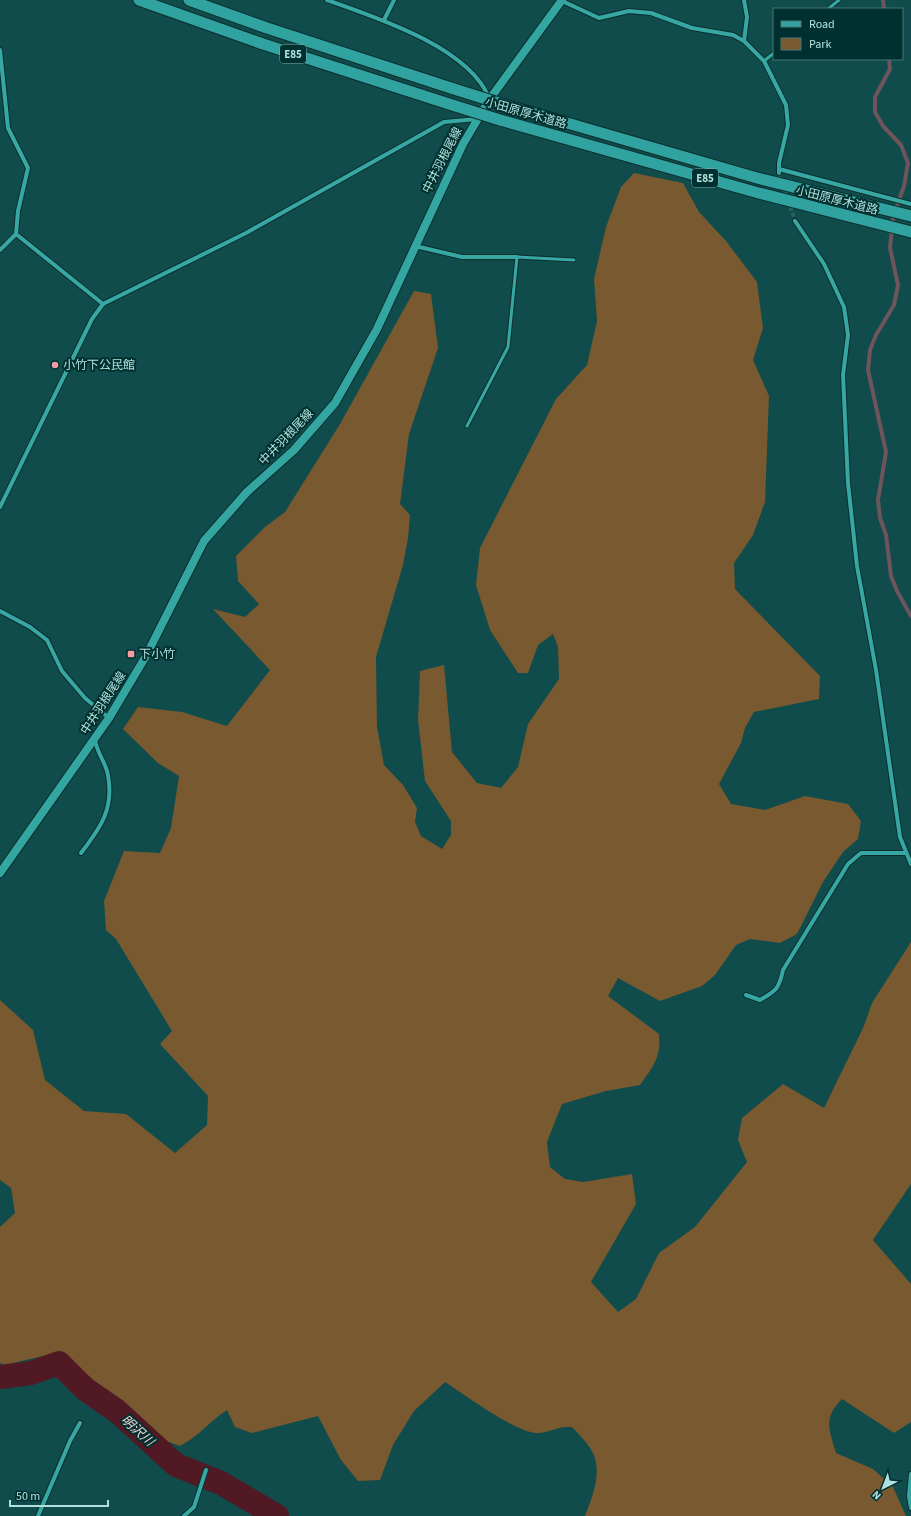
<svg xmlns="http://www.w3.org/2000/svg" width="911" height="1516" viewBox="0 0 911 1516" font-family="'Source Sans 3','Noto Sans JP',sans-serif">
  <style>
    .green { fill: #785930 }
    .lines { fill: none; stroke-linecap: round; stroke-linejoin: round }
    .stream { stroke: #6d555b; stroke-width: 4 }
    .river { stroke: #501923; stroke-width: 24 }
    .minor-tunnel { stroke: #276261; stroke-width: 4; stroke-dasharray: 4 2; stroke-linecap: butt }
    .service-casing { stroke: #0c2f2e; stroke-width: 5 }
    .minor-casing { stroke: #0c2f2e; stroke-width: 6 }
    .secondary-casing { stroke: #0c2f2e; stroke-width: 10 }
    .trunk-casing { stroke: #0c2f2e; stroke-width: 13 }
    .service { stroke: #37a7a4; stroke-width: 3 }
    .minor { stroke: #37a7a4; stroke-width: 4 }
    .secondary { stroke: #34a6a2; stroke-width: 8 }
    .trunk { stroke: #30a3a0; stroke-width: 11 }
    .trunk-bridge-casing { stroke: #0c2f2e; stroke-width: 13; stroke-linecap: butt }
    .trunk-bridge { stroke: #30a3a0; stroke-width: 11 }
    .poi-dot { fill: #f49aa5; stroke: #00302f; stroke-width: 1.5 }
    .labels { text-anchor: middle; stroke-width: 4; stroke-linejoin: round; paint-order: stroke }
    .shield { fill: #00302f; stroke: #7cacaa; stroke-width: 1 }
    .shield-label { font-size: 11px; font-weight: bold; fill: #b1e1de }
    .street-label { font-size: 12px; fill: #b1e1de; stroke: #00302f }
    .poi-label { font-size: 12px; fill: #b1e1de; stroke: #00302f; text-anchor: start }
    .water-label { font-size: 13px; font-style: italic; fill: #f7cfd2; stroke: #00302f }
  </style>
  <rect width="100%" height="100%" fill="#0f4c4b"/>
  <!-- green -->
  <path class="green" d="M634 173 683 183 699 212 726 241 757 282 763 328 753 360 769 396 765 502 753 535 734 563 735 589 820 676 819 699 754 712 745 728 741 743 719 784 731 804 765 810 805 796 848 804 861 821 858 839 843 852 823 882 797 934 780 943 750 939 736 945 715 975 702 986 660 1001 618 978 608 996 659 1034C661 1058 653 1067 640 1085L606 1091 562 1104 547 1142 550 1167 565 1179 583 1182 632 1174 636 1204 591 1282 618 1312 636 1299 659 1253 695 1227 747 1162 738 1140 742 1118 783 1084 824 1108 864 1026 872 1003 911 942V1184L873 1240 911 1284V1422L894 1433 842 1399C823 1418 829 1429 836 1453L873 1469 893 1487 906 1516H585C593 1496 604 1468 590 1448 585 1440 578 1434 572 1427 557 1426 551 1432 539 1433 517 1434 465 1395 445 1382L414 1411 393 1445 380 1480 358 1481 341 1460 318 1416 252 1433 235 1427 227 1410C209 1422 199 1436 180 1446L163 1440 60 1352 5 1365 0 1363V1227L15 1213 11 1188 0 1180V1000L33 1030 45 1080 84 1111 126 1114 175 1153 207 1125 208 1096 160 1044 172 1031 116 939 106 930 104 901 124 851 160 853 171 828 179 776 158 763 123 729 138 707 182 712 227 726 270 670 213 609 245 617 259 604 238 581 236 556 265 527 285 512 340 424 414 291 431 294 438 348 409 434 400 504 410 515 408 538 403 565 376 657 377 727 384 765 403 785 417 808 415 822 421 836 442 849 451 835V821L425 781 418 720 420 671 444 665 452 752 477 783 501 788 518 767 528 724 559 679 558 647 553 634 538 645 528 673H518L490 630 476 585 480 548 556 399 587 365 597 321 594 279 606 227 621 187Z"/>
  <g class="lines">
    <!-- stream -->
    <g class="stream">
      <path d="M883 0 884 9"/>
      <path d="M889 59 890 69 875 97V112L883 126 901 145 908 163 904 186 893 217 890 248 898 285 894 305 876 335 870 350 868 370 886 452 878 500 880 518 886 535 891 576 897 591 911 616"/>
    </g>
    <!-- river -->
    <path class="river" d="M0 1377 31 1373 59 1363 85 1389 117 1411 176 1465 221 1483 277 1516"/>
    <!-- minor-tunnel -->
    <path class="minor-tunnel" d="M779 173 795 221"/>
    <!-- service casing -->
    <g class="service-casing">
      <g id="service">
        <path d="M828 9 839 0"/>
        <path d="M764 61 774 53"/>
        <path d="M467 426 508 347 517 257 574 260"/>
      </g>
    </g>
    <!-- minor casing -->
    <g class="minor-casing">
      <g id="minor">
        <path d="M327 0C375 17 469 47 489 98"/>
        <path d="M744 0 747 17 744 41"/>
        <path d="M562 1 599 18 629 11 651 13 692 28 733 35 744 41 764 61 786 105 788 125 779 163V173"/>
        <path d="M384 20 394 0"/>
        <path d="M0 50 8 128 28 168 18 211 16 234 103 304"/>
        <path d="M779 169 911 204"/>
        <path d="M795 221 824 264 844 307 848 335 843 375 848 483 857 566 876 670 900 837 911 864"/>
        <path d="M415 246 462 257H517"/>
        <path d="M0 250 16 234"/>
        <path d="M0 507 92 319 103 304 246 233 444 122 477 119"/>
        <path d="M0 611 30 627 47 640 62 671 85 698 109 718"/>
        <path d="M81 853C101 827 114 809 108 775 106 763 97 753 95 740"/>
        <path d="M746 995 760 1000C776 991 779 989 783 970L848 864 861 853H906"/>
        <path d="M911 1474 909 1496 911 1508"/>
        <path d="M38 1516 70 1441 80 1423"/>
        <path d="M184 1516 194 1507 206 1470"/>
      </g>
    </g>
    <!-- secondary casing -->
    <g class="secondary-casing">
      <path id="secondary" d="M0 873 109 718 146 656 204 541 247 492 294 450 335 403 377 329 463 144 489 100 562 0"/>
    </g>
    <!-- trunk casing -->
    <g class="trunk-casing">
      <g id="trunk">
        <path d="M139 0 263 44 449 104"/>
        <path d="M189 0 267 28 454 89"/>
        <path d="M505 105 757 178 911 216"/>
        <path d="M500 120 755 192 911 232"/>
      </g>
    </g>
    <!-- service -->
    <use href="#service" class="service"/>
    <!-- minor -->
    <use href="#minor" class="minor"/>
    <!-- secondary -->
    <use href="#secondary" class="secondary"/>
    <!-- trunk -->
    <use href="#trunk" class="trunk"/>
    <!-- trunk-bridge casing -->
    <g class="trunk-bridge-casing">
      <g id="trunk-bridge">
        <path d="M454 89 505 105"/>
        <path d="M449 104 500 120"/>
      </g>
    </g>
    <!-- trunk-bridge -->
    <use href="#trunk-bridge" class="trunk-bridge"/>
  </g>
  <!-- markers -->
  <g class="poi-dot">
    <circle cx="55" cy="365" r="4"/>
    <rect x="127" y="650" width="8" height="8" rx="2"/>
  </g>
  <g class="labels">
    <!-- shield labels -->
    <g class="shield">
      <rect x="280" y="45" width="26" height="18" rx="3"/>
      <rect x="692" y="169" width="26" height="18" rx="3"/>
    </g>
    <g class="shield-label">
      <text x="293" y="58">E85</text>
      <text x="705" y="182">E85</text>
    </g>
    <!-- street labels -->
    <g class="street-label">
      <text transform="translate(526 113) rotate(16)" y="4">小田原厚木道路</text>
      <text transform="translate(442 160) rotate(-63)" y="4">中井羽根尾線</text>
      <text transform="translate(837 200) rotate(14)" y="4">小田原厚木道路</text>
      <text transform="translate(286 437) rotate(-46)" y="4">中井羽根尾線</text>
      <text transform="translate(103 703) rotate(-57)" y="4">中井羽根尾線</text>
    </g>
    <!-- poi labels -->
    <g class="poi-label">
      <text x="63" y="369">小竹下公民館</text>
      <text x="139" y="658">下小竹</text>
    </g>
    <!-- water labels -->
    <g class="water-label">
      <text transform="translate(138 1430) rotate(42)" y="5">明沢川</text>
    </g>
  </g>
  <!-- legend -->
  <rect x="773" y="8" width="130" height="52" fill="#00302f" stroke="#477775"/>
  <rect x="781" y="21" width="20" height="6" fill="#34a6a2" stroke="#477775"/>
  <text x="809" y="28" font-size="12" fill="#b1e1de">Road</text>
  <rect x="781" y="38" width="20" height="12" fill="#785930" stroke="#477775"/>
  <text x="809" y="48" font-size="12" fill="#b1e1de">Park</text>
  <!-- north arrow -->
  <g transform="translate(883 1488) rotate(222)" stroke="#00302f" stroke-width="3" paint-order="stroke">
  <path d="M0-3L7 15L0 10L-7 15Z" fill="#b1e1de"/>
  <text y="-6" font-size="11" font-weight="bold" text-anchor="middle" fill="#b1e1de">N</text>
  </g>
  <!-- scale -->
  <path d="M10 1500v6h98v-6" fill="none" stroke="#b1e1de" stroke-width="2"/>
  <text x="16" y="1500" font-size="12" fill="#b1e1de" stroke="#00302f" stroke-width="3" paint-order="stroke">50 m</text>
</svg>
